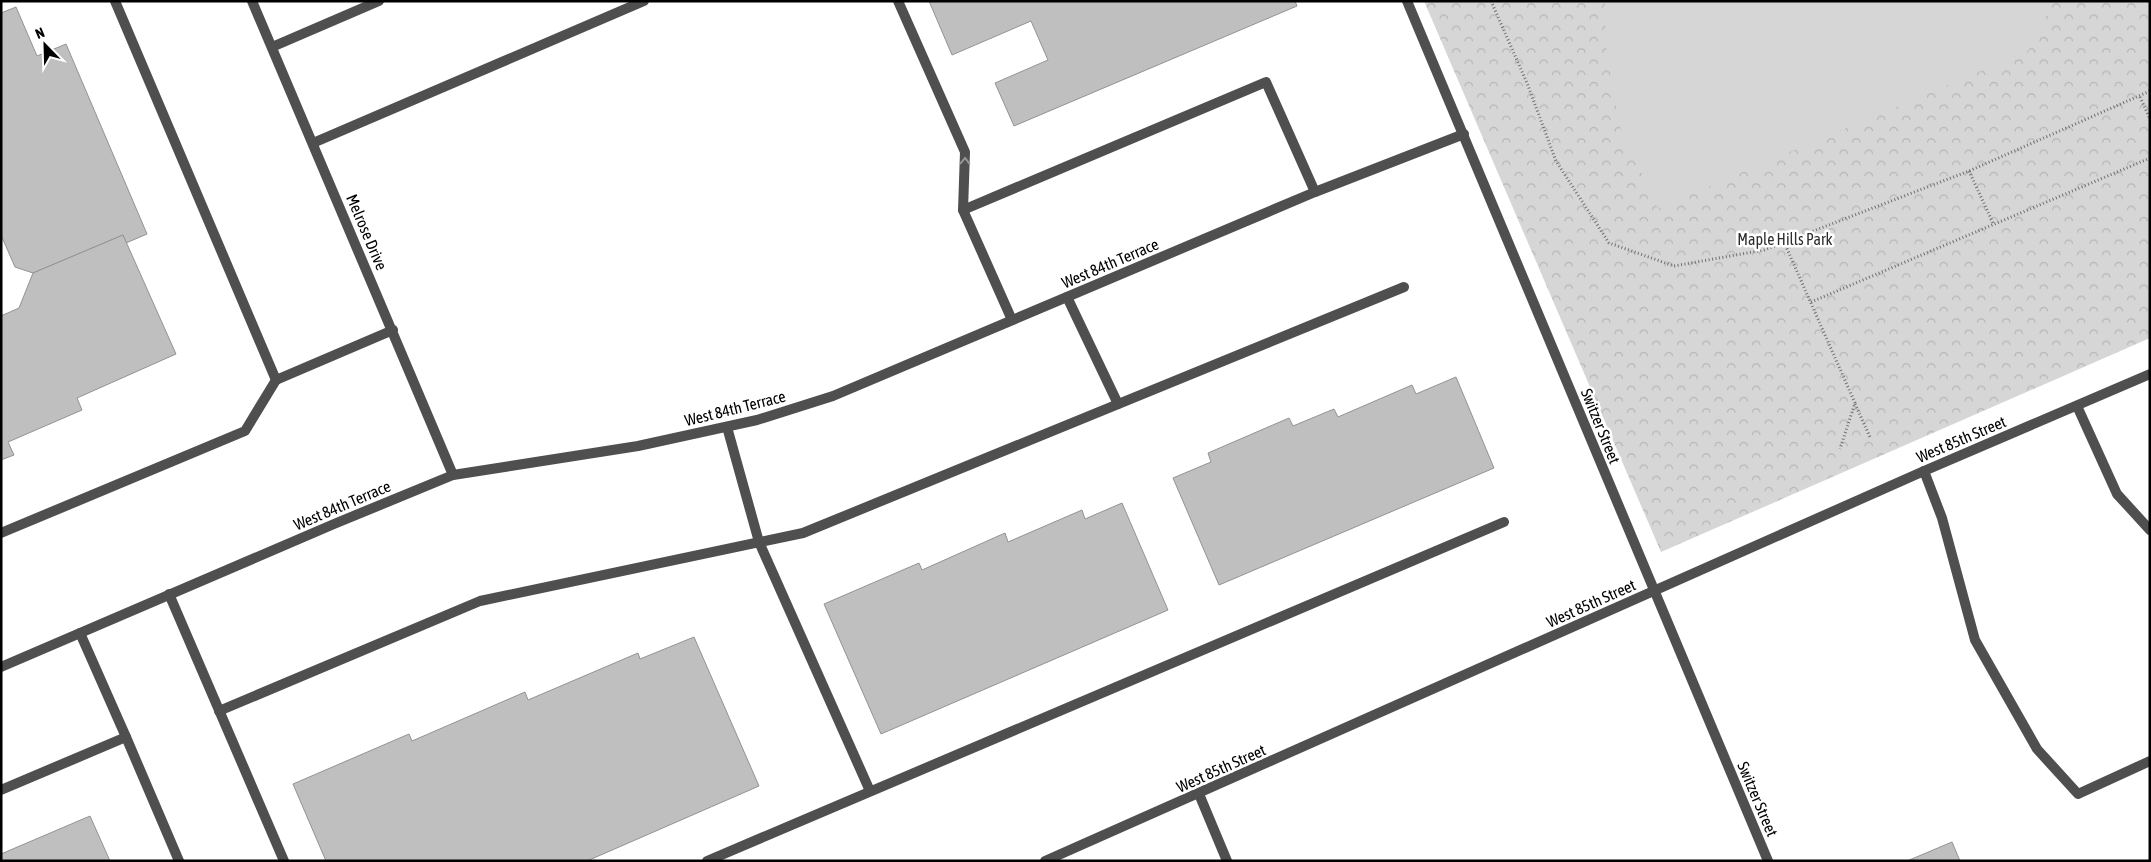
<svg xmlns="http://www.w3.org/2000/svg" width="2151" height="862" viewBox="0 0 2151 862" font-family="'Asap Condensed',sans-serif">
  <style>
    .park { fill: url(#park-crowns) }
    .pitch { fill: #d6d6d6 }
    .building { fill: #bfbfbf; stroke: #939393 }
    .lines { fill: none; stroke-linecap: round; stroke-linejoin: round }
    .path { stroke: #717171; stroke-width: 3; stroke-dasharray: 1 2.5; stroke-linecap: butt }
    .service { stroke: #4f4f4f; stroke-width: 10 }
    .minor { stroke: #4f4f4f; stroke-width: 10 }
    .oneway { stroke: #959595 }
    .labels { text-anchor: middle; stroke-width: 5; stroke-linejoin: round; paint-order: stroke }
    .street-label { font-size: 16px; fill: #000; stroke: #fff }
    .park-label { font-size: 16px; fill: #2d2d2d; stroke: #fff }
  </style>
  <defs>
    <pattern id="park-crowns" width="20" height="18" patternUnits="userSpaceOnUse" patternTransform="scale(1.25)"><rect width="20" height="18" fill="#d6d6d6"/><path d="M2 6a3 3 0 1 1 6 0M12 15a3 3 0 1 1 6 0" fill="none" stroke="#b6b6b6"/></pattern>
  </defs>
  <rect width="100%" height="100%" fill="#fff"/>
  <!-- park -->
  <path class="park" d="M1424 1H2150V338L1661 552Z"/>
  <!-- pitch -->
  <path class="pitch" d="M1605 1H2047L2050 9 2028 51 1658 208 1619 125 1606 47Z"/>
  <!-- building -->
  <g class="building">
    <path d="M929 1H1295L1297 6 1014 126 995 83 1048 60 1031 21 952 55Z"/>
    <path d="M16 7 37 56 66 44 147 234 126 243 123 235 33 273 15 267 1 235V13Z"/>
    <path d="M123 235 176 354 77 398 82 410 8 442 14 455 1 460V316L19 308 33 273Z"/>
    <path d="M1456 377 1494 468 1219 585 1173 478 1211 462 1208 453 1289 418 1293 426 1334 409 1338 417 1412 385 1416 394Z"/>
    <path d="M1122 503 1168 610 881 734 824 604 919 563 922 570 1005 533 1008 542 1082 510 1085 519Z"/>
    <path d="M694 637 759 786 587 861H326L293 784 409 734 412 741 525 692 528 700 638 653 640 659Z"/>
    <path d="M90 816 110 861H1V854Z"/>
    <path d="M1952 842 1960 861H1907Z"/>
  </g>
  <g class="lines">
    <!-- path -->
    <g class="path">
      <path d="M1491 1 1527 83 1556 161 1609 243 1674 266 1764 250 1969 171 2150 91"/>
      <path d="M2140 97 2150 119"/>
      <path d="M1969 171 1993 223"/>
      <path d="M1784 242 1855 403 1840 449"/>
      <path d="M1811 302 2150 158"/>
      <path d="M1855 404 1870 437"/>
    </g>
    <!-- service -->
    <g class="service">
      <path d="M115 1 276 380 393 330"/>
      <path d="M898 1 965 152 963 210 1012 320"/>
      <path d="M272 47 379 1"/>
      <path d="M313 143 644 1"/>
      <path d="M963 210 1266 82 1315 192"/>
      <path d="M1067 297 1118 404"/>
      <path d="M2077 406 2117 494 2150 530"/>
      <path d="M727 427 759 542 870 791"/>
      <path d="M1924 471 1942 518 1975 640 2037 749 2078 794 2150 761"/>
      <path d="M1 533 245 431 276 380"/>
      <path d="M169 594 284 861"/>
      <path d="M80 633 126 737"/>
      <path d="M219 711 480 601 803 533 1404 287"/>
      <path d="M1 790 126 737 179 861"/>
      <path d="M707 861 1504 522"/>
    </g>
    <!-- minor -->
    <g class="minor">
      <path d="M252 1 453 475"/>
      <path d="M1407 1C1530 287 1646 575 1768 861"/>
      <path d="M1 667 334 524 453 475 638 446 757 420 833 396 1315 192 1464 134"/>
      <path d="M1199 794 1227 861"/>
      <path d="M1045 861 1924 471 2150 374"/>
    </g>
  </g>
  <!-- one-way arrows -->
  <defs><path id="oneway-chevron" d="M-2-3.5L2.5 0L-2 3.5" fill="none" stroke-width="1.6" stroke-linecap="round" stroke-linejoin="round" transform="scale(1.25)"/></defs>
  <use class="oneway" href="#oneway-chevron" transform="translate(965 161) rotate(-88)"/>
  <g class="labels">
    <!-- street labels -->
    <g class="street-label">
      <text transform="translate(367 232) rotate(67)" y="6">Melrose Drive</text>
      <text transform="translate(1110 263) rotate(-23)" y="6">West 84th Terrace</text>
      <text transform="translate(735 408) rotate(-14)" y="6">West 84th Terrace</text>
      <text transform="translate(1601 426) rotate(68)" y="6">Switzer Street</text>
      <text transform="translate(1961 439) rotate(-23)" y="6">West 85th Street</text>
      <text transform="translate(342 505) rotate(-23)" y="6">West 84th Terrace</text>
      <text transform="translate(1591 603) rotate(-24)" y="6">West 85th Street</text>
      <text transform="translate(1221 768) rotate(-24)" y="6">West 85th Street</text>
      <text transform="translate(1758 799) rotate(67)" y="6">Switzer Street</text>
    </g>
    <!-- park labels -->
    <g class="park-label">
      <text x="1785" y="245">Maple Hills Park</text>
    </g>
  </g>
  <!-- border -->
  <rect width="2151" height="862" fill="none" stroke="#000000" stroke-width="5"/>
  <!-- north arrow -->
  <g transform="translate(45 45) rotate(337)" stroke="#ffffff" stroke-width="4" paint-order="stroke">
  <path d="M0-4L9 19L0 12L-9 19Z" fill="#000000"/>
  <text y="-8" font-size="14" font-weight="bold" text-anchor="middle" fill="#000000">N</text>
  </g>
</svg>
